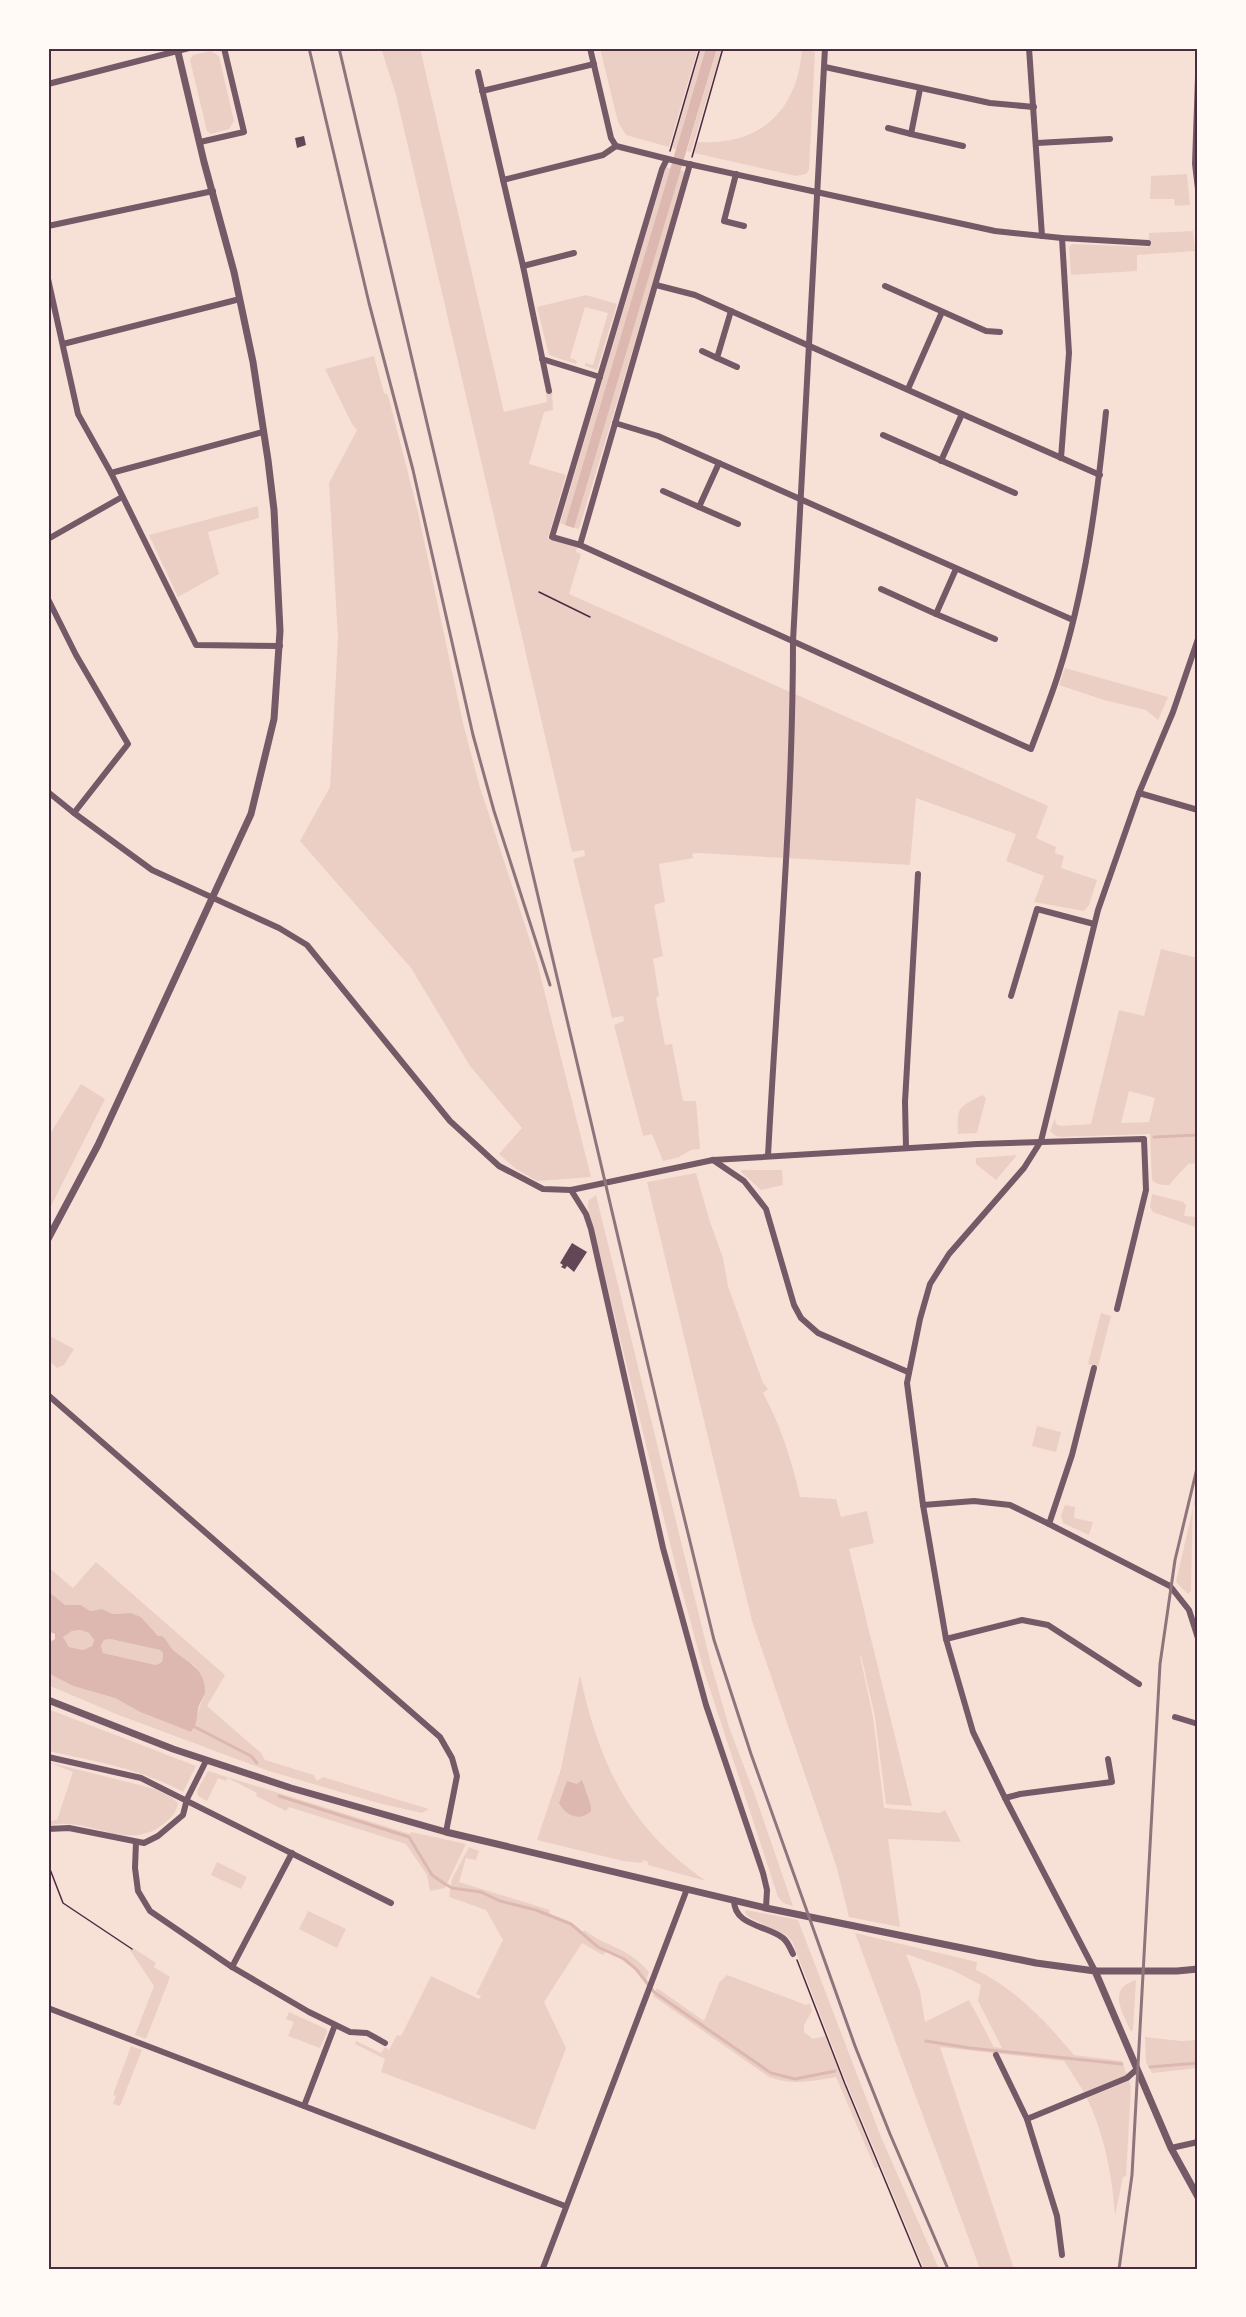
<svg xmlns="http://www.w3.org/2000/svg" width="1246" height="2317" viewBox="0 0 1246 2317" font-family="Overpass,sans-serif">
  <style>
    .green { fill: #ebcfc5; fill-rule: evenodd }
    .water { fill: #dcb8b0; fill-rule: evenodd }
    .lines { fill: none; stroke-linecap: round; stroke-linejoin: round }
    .stream { stroke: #dcb8b0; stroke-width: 3 }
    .building { fill: #644757 }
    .path { stroke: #4a2c40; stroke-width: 1.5 }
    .minor { stroke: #755966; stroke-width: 6 }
    .tertiary { stroke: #755966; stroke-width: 7 }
    .rail { stroke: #8f747c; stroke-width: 3 }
    .neatline { fill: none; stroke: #4a2c40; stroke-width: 2 }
  </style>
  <rect width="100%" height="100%" fill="#f7e1d7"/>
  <!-- green -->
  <g class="green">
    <path d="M381 48H420L504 412 547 402 545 390 552 389 553 410 544 412 529 464 566 475 548 538 577 548 576 552 581 554 569 594 1048 806 1036 838 1056 847 1055 853 1064 856 1061 868 1097 880 1089 905 1084 911 1034 902 1044 876 1006 861 1016 834 916 798 910 865 697 853 692 854 693 858 659 864 665 902 654 905 663 956 653 959 659 996 656 998 665 1045 672 1044 683 1101H696L700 1149 691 1150 679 1157 663 1161 652 1134 643 1136 614 1025 624 1021 623 1016 612 1018 573 859 585 856 584 850 572 852 396 95Z"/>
    <path d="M600 48H698L669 147 626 135 618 122Z"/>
    <path d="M701 48H706L676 149 672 148Z"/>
    <path d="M717 48H722L691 152 687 151Z"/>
    <path d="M802 48 815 52 809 170 806 174 796 176 694 153 697 142C760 146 798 111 802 48Z"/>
    <path d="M211 51 219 56 234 121 229 129 211 134 207 131 190 60 193 55Z"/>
    <path d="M666 167 671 169 565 525 560 523Z"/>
    <path d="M680 170 686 172 579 529 574 528Z"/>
    <path d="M1187 174 1190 205 1175 206 1174 199H1150L1151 176Z"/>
    <path d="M1193 231 1195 251 1137 255V271L1071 275 1069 247 1072 244 1148 247 1149 233Z"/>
    <path d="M586 295 617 304 597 370 585 366V363L593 365 608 313 585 307 570 358 577 361 576 364 549 355 537 307Z"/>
    <path d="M374 356 384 393 388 395 418 512 463 723 479 784 537 962 591 1177 537 1181 516 1169 499 1154 522 1128 470 1066 411 968 300 841 330 787 338 637 329 483 357 430 352 424 325 369Z"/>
    <path d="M258 506 259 518 208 532 219 574 178 597 149 535Z"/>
    <path d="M1065 668 1168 697 1158 720 1146 710 1104 700 1059 685Z"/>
    <path d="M1161 949 1198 958V1163L1188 1164 1169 1185C1162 1185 1157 1185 1152 1180L1150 1134 1061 1137 1056 1136 1050 1131 1055 1118 1056 1124 1061 1126 1091 1124 1119 1010 1144 1016ZM1129 1091 1155 1098 1149 1122 1121 1123Z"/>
    <path d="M81 1084 105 1099 48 1212V1137Z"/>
    <path d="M982 1095 986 1098 977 1133 958 1134C957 1106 958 1108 982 1095Z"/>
    <path d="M1017 1155 996 1180 976 1164V1158Z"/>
    <path d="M742 1170H782L783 1185 761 1190 741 1172Z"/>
    <path d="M696 1173 710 1222 723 1258 728 1286 763 1383 768 1389 763 1393C781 1426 792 1461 800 1497L836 1499 841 1517 867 1511 874 1543 849 1549 912 1806 886 1804 875 1717 861 1655 860 1656 873 1717 884 1808 940 1813 945 1810 961 1842 888 1839 900 1927 849 1917 837 1868 752 1621 647 1182Z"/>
    <path d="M1152 1194 1183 1202 1186 1205 1184 1216 1198 1217V1228L1153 1212 1150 1207Z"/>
    <path d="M596 1195 711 1664 729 1727 756 1798 793 1906 783 1903 778 1897 703 1668 678 1576 588 1207V1201Z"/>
    <path d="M1101 1313 1111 1316 1098 1367 1088 1364Z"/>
    <path d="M48 1335 74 1349 64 1365 57 1368 48 1360Z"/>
    <path d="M1037 1426 1061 1432 1056 1452 1032 1446Z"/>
    <path d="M1198 1486V1505H1193L1191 1591 1188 1594 1176 1582Z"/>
    <path d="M1065 1505 1075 1507 1074 1518 1093 1522 1089 1535 1063 1523 1061 1516Z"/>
    <path d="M96 1562 225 1675 207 1706 261 1753 265 1760 314 1775 317 1781 323 1777 429 1809 422 1813 378 1803 269 1771 116 1714 48 1685V1673L73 1686 115 1698 140 1712 191 1732C198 1720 197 1709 204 1697L196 1667 171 1649 162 1636H158L141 1617 131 1613 113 1614 102 1609 90 1611 81 1605H65L48 1591V1567L73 1588Z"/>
    <path d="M80 1630 89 1633 94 1640 92 1646 83 1650 69 1647 63 1637 72 1631Z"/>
    <path d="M110 1639 160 1650 163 1653 162 1662 156 1665 103 1653 101 1645 104 1640Z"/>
    <path d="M580 1675C599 1764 629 1828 706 1881L648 1865V1862L643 1860 642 1863 623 1861 537 1840 561 1769Z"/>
    <path d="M48 1709 196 1766 183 1792C141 1769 95 1761 48 1751Z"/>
    <path d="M48 1762 155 1789 171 1797 178 1803C176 1814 170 1819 162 1825 126 1853 86 1814 48 1826V1821L57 1820 73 1772Z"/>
    <path d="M208 1771 410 1834 411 1832 466 1844 445 1888 430 1891 427 1875 406 1844 289 1807 286 1811 256 1796 257 1793 228 1778 226 1781 218 1778 207 1801 198 1796 197 1791Z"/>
    <path d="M469 1847 479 1851 476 1860 466 1858 459 1882 550 1910 549 1914 569 1922 583 1932 584 1930C608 1948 628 1947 649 1972L645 1983C637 1967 622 1958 607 1951L603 1955 582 1943 544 2002 566 2048 535 2130 381 2072 385 2059 355 2044 356 2041 381 2053 385 2047 389 2050 397 2035 401 2036 431 1976 479 1999 481 1996 476 1994 503 1940 486 1910 449 1897 452 1879Z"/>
    <path d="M217 1862 247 1877 241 1889 211 1875Z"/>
    <path d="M746 1910 798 1920 881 2137 939 2269H924L843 2074 792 1941 786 1935 750 1918 745 1913Z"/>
    <path d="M308 1911 346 1929 337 1948 299 1929Z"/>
    <path d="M855 1933 977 1962 976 1970C1016 1989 1046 2022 1074 2055L1122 2061 1127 2075 1084 2092 1064 2061 940 2047 1014 2269H980ZM906 1954 952 1970 981 1985 978 2001 1002 2048 994 2047 969 2000 925 2022 920 1991Z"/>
    <path d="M133 1948 156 1963 154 1967 170 1977 146 2039 135 2035 154 1986 130 1950Z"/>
    <path d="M727 1975 806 2005 810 2004 812 2011 804 2025V2032L813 2039 825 2036 878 2167 875 2168 836 2077C811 2081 793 2086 769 2077L653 1996 657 1988 704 2021 719 1983Z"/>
    <path d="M1136 1980 1133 2029 1131 2032C1123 2012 1106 1989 1136 1980Z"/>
    <path d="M289 2012 326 2029 327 2032 320 2048 288 2036 294 2022 286 2019Z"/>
    <path d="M1145 2037 1181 2041 1198 2040V2068L1152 2073 1146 2062Z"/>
    <path d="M131 2046 142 2050 120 2106 113 2104 116 2096 113 2095Z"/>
    <path d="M1129 2081 1131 2087 1126 2176 1123 2177 1115 2216C1112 2174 1105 2137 1087 2098Z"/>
  </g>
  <!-- water -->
  <g class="water">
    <path d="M706 48H717L574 528 565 525Z"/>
    <path d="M48 1591 65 1605H81L90 1611 102 1609 113 1614 131 1613 141 1617 158 1636H162C167 1640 169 1646 173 1650 187 1662 204 1668 205 1689 206 1697 198 1703 198 1710 196 1722 198 1721 191 1732L140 1712 115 1698 73 1686 48 1673V1643L55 1639V1634L48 1631ZM80 1630 89 1633 94 1640 92 1646 83 1650 69 1647 63 1637 72 1631ZM110 1639 160 1650 163 1653 162 1662 156 1665 103 1653 101 1645 104 1640Z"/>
    <path d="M582 1780 591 1806V1811C580 1822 566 1816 559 1803L567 1781 577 1784Z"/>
  </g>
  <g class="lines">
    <!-- stream -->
    <g class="stream">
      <path d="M1154 1137 1198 1135"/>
      <path d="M193 1726 251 1756 257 1763"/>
      <path d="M279 1796 409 1837 432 1875 445 1884 452 1888 481 1892 500 1901 536 1910 571 1924 598 1947 624 1959 636 1969 654 1992 771 2073 795 2079 835 2071"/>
      <path d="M926 2041 970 2048 1122 2064"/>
      <path d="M1150 2067 1198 2063"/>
    </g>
  </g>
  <!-- building -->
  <g class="building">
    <path d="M304 136 306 145 297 148 295 138Z"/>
    <path d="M572 1243 587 1252 574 1272 567 1266 565 1269 561 1267 563 1265 560 1263Z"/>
  </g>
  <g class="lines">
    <!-- path -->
    <g class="path">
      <path d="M670 151 700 48"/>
      <path d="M692 157 723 48"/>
      <path d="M539 592 590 617"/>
      <path d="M48 1864 63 1903 132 1949"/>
      <path d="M797 1960 845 2084 922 2269"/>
    </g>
    <!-- minor -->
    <g class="minor">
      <path d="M590 48 611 138 616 146"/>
      <path d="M1029 48 1042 236"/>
      <path d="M825 67 990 103 1034 107"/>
      <path d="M478 72 523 266 549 391"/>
      <path d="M1198 77 1195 164 1198 189"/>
      <path d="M48 84 189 48"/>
      <path d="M920 89 911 134 963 146"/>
      <path d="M482 91 594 64"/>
      <path d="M888 128 911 134"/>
      <path d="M200 142 244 132 224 48"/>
      <path d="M1037 143 1110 139"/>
      <path d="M667 159 662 169 552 537 580 545 1031 749C1040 725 1050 700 1058 675 1085 591 1097 501 1106 412"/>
      <path d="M736 174 724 221 744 226"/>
      <path d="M503 180 603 155 616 146 684 163 995 231 1062 238 1148 243"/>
      <path d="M48 226 213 191"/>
      <path d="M523 266 574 253"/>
      <path d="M48 279 78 414 111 473 196 645 280 646"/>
      <path d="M656 285 695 295 962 414 941 461"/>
      <path d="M885 286 986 331 1000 332"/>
      <path d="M731 311 717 358 737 367"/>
      <path d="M63 344 240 299"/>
      <path d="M702 351 717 358"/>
      <path d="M542 359 600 377"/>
      <path d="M908 389 942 312"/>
      <path d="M962 414 1100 475"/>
      <path d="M615 423 658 436 1073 620"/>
      <path d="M883 435 1015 493"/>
      <path d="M1061 458 1069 353 1062 238"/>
      <path d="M719 463 699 507 738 524"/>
      <path d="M111 473 263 432"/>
      <path d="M663 491 699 507"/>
      <path d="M48 539 122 497"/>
      <path d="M580 545 690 164"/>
      <path d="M956 569 936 614 995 639"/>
      <path d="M881 589 936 614"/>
      <path d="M48 599 76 655 128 744 74 813"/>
      <path d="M48 792 74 813 152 870 279 928 307 945 450 1121 499 1166 543 1189 571 1190 713 1160 977 1144 1144 1139 1146 1190 1117 1309"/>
      <path d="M1139 793 1198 810"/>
      <path d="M1011 996 1037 909 1094 924"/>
      <path d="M906 1148 905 1102 918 874"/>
      <path d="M768 1156C777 984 793 812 793 641L825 48"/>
      <path d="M713 1160 744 1181 766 1209 794 1305 801 1318 818 1333 908 1372"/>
      <path d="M571 1190 586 1214 591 1229 663 1548 706 1705 763 1873 767 1890 766 1908"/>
      <path d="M48 1395 440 1737 452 1758 457 1776 446 1832"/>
      <path d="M923 1505 974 1501 1010 1505 1049 1524 1170 1586 1189 1610 1198 1638"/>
      <path d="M1049 1524 1072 1455 1094 1368"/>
      <path d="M946 1639 1022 1620 1048 1625 1139 1684"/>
      <path d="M1175 1717 1198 1724"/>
      <path d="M48 1757 141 1778 391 1903"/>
      <path d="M1005 1798 1020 1794 1112 1782 1108 1759"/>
      <path d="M48 1829 69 1828 144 1843 158 1836 183 1815 187 1799 206 1761"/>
      <path d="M136 1842 135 1868 138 1891 150 1911 232 1967 309 2012 350 2032 367 2033 385 2043"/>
      <path d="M734 1900C734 1926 766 1925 783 1938 788 1942 790 1948 793 1954"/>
      <path d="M232 1967 292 1853"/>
      <path d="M1095 1971 1005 1798 973 1732 946 1639 923 1505 907 1383 920 1319 930 1284 949 1254 1024 1168 1041 1141 1098 910 1139 793 1173 712 1198 639"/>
      <path d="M48 2008 565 2206"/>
      <path d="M996 2055 1027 2119"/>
      <path d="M304 2106 335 2025"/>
      <path d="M1171 2148 1198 2142"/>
      <path d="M1062 2255 1057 2216 1027 2119 1127 2078 1137 2069"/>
      <path d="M543 2268 687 1889"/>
    </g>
    <!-- tertiary -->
    <g class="tertiary">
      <path d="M48 1239 98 1145 251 814 274 719 280 631 274 510 268 460 253 362 234 272 204 162 177 48"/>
      <path d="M48 1700 173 1749 291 1788 446 1832 766 1908 1036 1963 1095 1971H1177L1198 1969"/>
      <path d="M1095 1971 1171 2148 1198 2197"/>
    </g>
    <!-- rail -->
    <g class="rail">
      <path d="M309 48 369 303 413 470 473 735 494 811 550 985"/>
      <path d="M339 48 675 1480 714 1640 751 1754 855 2046 890 2134 948 2269"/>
      <path d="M1119 2269 1132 2175 1160 1664 1175 1560 1198 1464"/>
    </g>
  </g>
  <!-- border -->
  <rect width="1246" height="2317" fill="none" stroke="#fffaf5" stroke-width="99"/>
  <rect x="50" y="50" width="1146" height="2218" class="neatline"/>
</svg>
